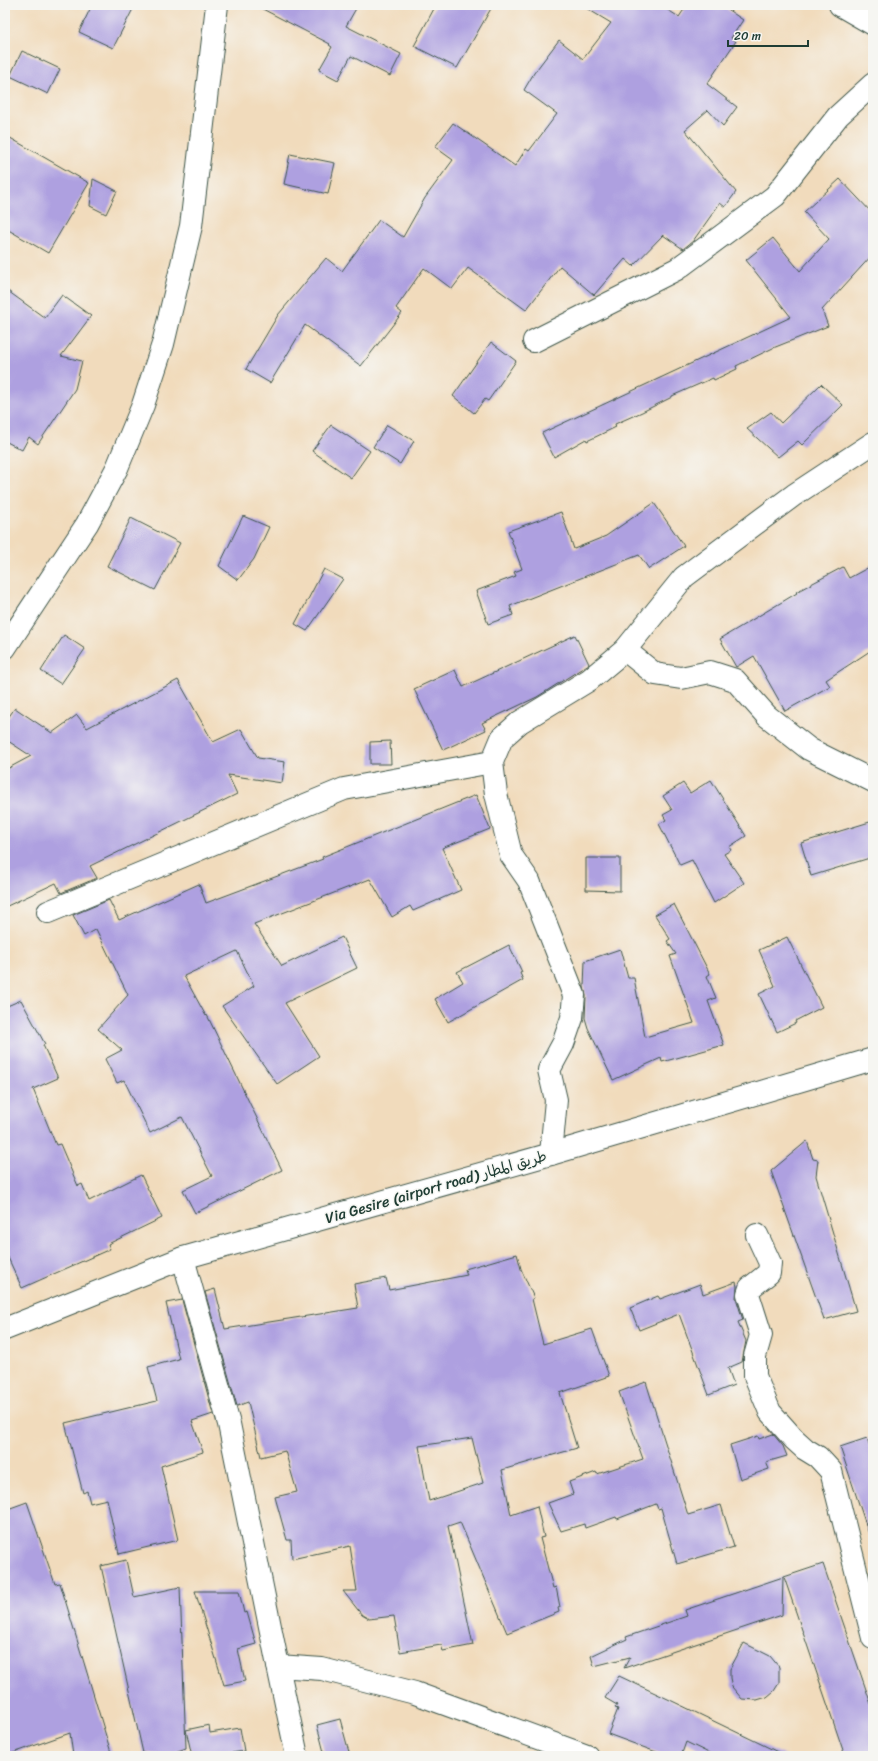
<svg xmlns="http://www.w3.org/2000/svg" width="878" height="1761" viewBox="0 0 878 1761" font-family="Sriracha,'Playpen Sans Arabic',sans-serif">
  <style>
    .building { fill: #aea0e0; fill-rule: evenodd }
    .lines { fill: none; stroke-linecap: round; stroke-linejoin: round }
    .minor-casing { stroke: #3e5548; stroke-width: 24 }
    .minor { stroke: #fff; stroke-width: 22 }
    .labels { text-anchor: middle; stroke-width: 3; stroke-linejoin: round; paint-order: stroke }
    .street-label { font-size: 15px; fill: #1f3d34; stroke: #f6f6f2 }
  </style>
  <rect width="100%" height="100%" fill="#f6f6f2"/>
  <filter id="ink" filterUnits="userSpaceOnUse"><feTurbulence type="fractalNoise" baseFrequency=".025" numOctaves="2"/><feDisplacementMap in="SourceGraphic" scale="8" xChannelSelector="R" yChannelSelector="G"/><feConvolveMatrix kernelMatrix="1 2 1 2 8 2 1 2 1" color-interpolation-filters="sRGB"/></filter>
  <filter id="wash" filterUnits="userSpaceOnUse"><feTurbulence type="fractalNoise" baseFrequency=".012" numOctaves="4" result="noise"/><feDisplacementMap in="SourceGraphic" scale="16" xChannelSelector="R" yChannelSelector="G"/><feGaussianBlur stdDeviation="0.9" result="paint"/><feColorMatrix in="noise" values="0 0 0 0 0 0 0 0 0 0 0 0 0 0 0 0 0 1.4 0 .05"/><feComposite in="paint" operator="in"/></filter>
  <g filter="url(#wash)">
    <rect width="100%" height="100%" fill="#f1dbbc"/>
    <g id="blocks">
      <!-- building -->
      <g class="building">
        <path d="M92 5H135L113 48 79 32Z"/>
        <path d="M255 5H358L346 26 401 54 390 76 351 56 338 80 319 70 332 47 329 45 330 44Z"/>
        <path d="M436 5H493L457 68 414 46Z"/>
        <path d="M581 5H660L679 17 687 5H721L743 20 731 38 736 41 707 84 737 107 723 126 708 110 685 130 736 192 725 207 720 203 693 241 683 249 663 235 633 266 625 259 594 295 560 266 526 310 468 268 452 289 424 268 396 308 402 313 361 366 305 325 270 383 246 369 278 315 326 258 342 271 379 220 403 237 425 198 453 160 435 147 453 123 515 166 526 149 529 151 557 114 524 90 534 73 559 40 583 59 611 23Z"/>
        <path d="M22 51 60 69 48 94 10 76Z"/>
        <path d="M5 135 89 183 48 253 5 228Z"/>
        <path d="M290 154 335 163 328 194 284 184Z"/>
        <path d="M93 179 117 191 106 214 90 206Z"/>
        <path d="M840 179 873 214V254L822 310 828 326 773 348 736 366 737 369 714 380 713 378 672 396V397L642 412 615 424 616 427 587 441 586 439 554 457 542 433 791 317 746 260 773 238 800 271 829 239 804 212Z"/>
        <path d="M5 289 45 318 62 295 91 316 61 356 82 361 75 389 38 444 29 437 22 450 5 441Z"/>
        <path d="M491 342 516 361 488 401 485 399 474 413 453 396Z"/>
        <path d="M821 384 843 405 802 445 798 441 778 457 747 429 771 412 781 423Z"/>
        <path d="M331 425 370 451 351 478 312 451Z"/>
        <path d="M387 425 414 441 400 464 373 447Z"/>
        <path d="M654 503 684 546 649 569 639 555 510 606 513 615 488 624 476 591 516 576 514 572 522 569 508 531 561 512 574 549 606 536Z"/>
        <path d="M243 516 269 527 254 559 238 580 219 566Z"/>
        <path d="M131 518 180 543 155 590 107 566Z"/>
        <path d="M873 565V649L826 680 830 686 785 711 754 656 736 667 720 639 797 593 796 592 843 567 849 578Z"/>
        <path d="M324 569 343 579 307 631 295 624Z"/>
        <path d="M64 635 85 649 61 684 41 671Z"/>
        <path d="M575 635 589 664 537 697 482 723 486 730 443 750 414 689 455 670 463 687Z"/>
        <path d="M178 680 213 742 241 729 258 758 285 762 282 783 228 775 237 794 90 866 97 878 61 893 56 883 5 907V770L31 756 5 739V722L15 708 52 733 77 715 87 728Z"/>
        <path d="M390 741 391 764H370V742Z"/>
        <path d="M711 780 746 836 729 847 731 850 724 854 744 883 714 903 692 860 680 865 659 824 666 820 663 815 672 810 663 796 683 783 690 793Z"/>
        <path d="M476 795 490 829 442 848 461 890 413 911 410 906 392 917 370 879 254 924 282 966 342 937 357 968 285 1003 319 1056 277 1084 222 1006 254 986 237 951 184 976 206 1016 207 1015 282 1170 195 1213 183 1190 212 1176 182 1117 150 1133 124 1080 117 1083 105 1059 122 1050 98 1029 128 995 96 929 84 936 73 915 109 900 119 920 199 884 206 903 323 859 322 857Z"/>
        <path d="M873 821V857L811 876 801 843Z"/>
        <path d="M586 858H620V891L586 890Z"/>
        <path d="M674 904 710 974 707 976 716 998 708 1001 724 1045 662 1062 661 1058 613 1080 588 1028 585 1018 586 996 584 987 585 961 620 949 628 978H634L645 1037 694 1023 670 956 676 954 667 941 670 939 655 915Z"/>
        <path d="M787 937 822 1007 795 1021 796 1023 777 1032 759 994 775 986 759 950Z"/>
        <path d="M509 945 522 972 520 973 523 980 448 1022 435 999 463 982 457 972Z"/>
        <path d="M21 1000 45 1044 43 1045 58 1078 33 1089 56 1145 60 1144 78 1186 82 1184 89 1201 141 1175 162 1218 108 1244 110 1249 22 1288 5 1251V1007Z"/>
        <path d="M807 1141 813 1159 818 1160 816 1176 856 1311 824 1320 771 1171Z"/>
        <path d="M517 1254 521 1269 534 1298 532 1299 543 1344 592 1329 609 1376 560 1393 577 1448 502 1470 511 1515 537 1506 544 1537 540 1538 553 1588 556 1587 560 1607 558 1608 559 1612 507 1633 460 1522 448 1526 473 1645 443 1651 441 1645 400 1652 394 1616 369 1619 362 1615 343 1591H357L350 1546 292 1559 291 1540H287L275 1497 297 1492 285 1451 261 1457 248 1402 237 1406 205 1292 215 1289 225 1329 358 1308 354 1284 386 1278 389 1290 467 1275 465 1269ZM472 1438 483 1483 429 1501 419 1446Z"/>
        <path d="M736 1282 737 1287 736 1298 743 1320 738 1322 746 1341 742 1362 728 1368 734 1385 709 1395 679 1314 639 1330 630 1308 658 1296 660 1299 700 1284 703 1294Z"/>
        <path d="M182 1300 213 1414 192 1421 203 1452 161 1466 178 1540 119 1554 107 1499 90 1503 87 1491 83 1493 65 1423 157 1401 148 1367 179 1359 166 1303Z"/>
        <path d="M646 1382 688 1515 721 1505 734 1547 677 1564 661 1508 658 1509 656 1504 617 1519 616 1517 585 1528 584 1524 561 1531 548 1503 573 1494 569 1482 596 1472 597 1474 643 1459 619 1392Z"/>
        <path d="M773 1434 783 1446 787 1456 766 1462 769 1469 740 1479 730 1445 758 1436 759 1439Z"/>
        <path d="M867 1438 873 1455V1534H869L840 1447Z"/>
        <path d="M27 1502 55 1584 60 1583 112 1756H73L70 1733 5 1756V1510Z"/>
        <path d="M126 1560 134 1597 180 1587 186 1748 167 1755 143 1753 101 1566Z"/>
        <path d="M823 1564 873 1710V1756H845L784 1577Z"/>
        <path d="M783 1577 782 1615 624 1668 630 1657 594 1666 591 1656 627 1639 626 1637 687 1616 685 1610Z"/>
        <path d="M195 1591H239L244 1613 247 1612 256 1644 238 1649 245 1681 224 1685Z"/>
        <path d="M744 1643 770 1656 779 1667V1683L774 1691 767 1697 757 1700 742 1699 732 1687 730 1678V1669Z"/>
        <path d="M619 1676 670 1700 786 1756H715L686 1742 681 1756H667L608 1734 618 1709 615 1708 617 1705 605 1698Z"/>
        <path d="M340 1719 350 1756H325L317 1725Z"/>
        <path d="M209 1725 210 1733 240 1728 244 1751 213 1756H192L186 1730Z"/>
      </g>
    </g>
  </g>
  <g filter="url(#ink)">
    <use href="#blocks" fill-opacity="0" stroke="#3e5548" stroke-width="1"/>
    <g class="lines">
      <!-- minor casing -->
      <g class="minor-casing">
        <g id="minor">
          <path d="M840 5 873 24"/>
          <path d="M534 341 677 269 775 196 838 116 873 84"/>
          <path d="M5 648 87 524 117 468 143 405 163 344 191 226 217 5"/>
          <path d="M625 650 655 674 681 678 710 672 735 680 767 716 809 749 873 781"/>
          <path d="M48 912 344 789 492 762"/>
          <path d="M551 1154 556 1100 549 1070 563 1044 572 1018 574 995 529 881 511 855 496 794 492 762 502 738 520 722 589 680 625 650 684 577 794 495 873 443"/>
          <path d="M757 1235 770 1263 769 1273 750 1288 748 1294 761 1335 755 1356V1376L770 1412 794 1439 805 1449 818 1457 831 1471 873 1638"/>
          <path d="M183 1258 229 1424 278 1666 322 1669 415 1693 587 1756"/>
          <path d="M5 1329 183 1258 551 1154 873 1059"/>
          <path d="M278 1666 297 1756"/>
        </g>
      </g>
      <!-- minor -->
      <use href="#minor" class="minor"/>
    </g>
  </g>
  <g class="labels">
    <!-- street labels -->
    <g class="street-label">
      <text transform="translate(436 1187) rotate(-16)" y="5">Via Gesire (airport road) طريق المطار</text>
    </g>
  </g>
  <!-- margin -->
  <rect width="878" height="1761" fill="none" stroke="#f6f6f2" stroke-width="20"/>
  <!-- scale -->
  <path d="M728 40v6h80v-6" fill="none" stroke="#1f3d34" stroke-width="2"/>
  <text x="734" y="40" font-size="12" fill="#1f3d34" stroke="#f6f6f2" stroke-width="3" paint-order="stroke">20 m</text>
</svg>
